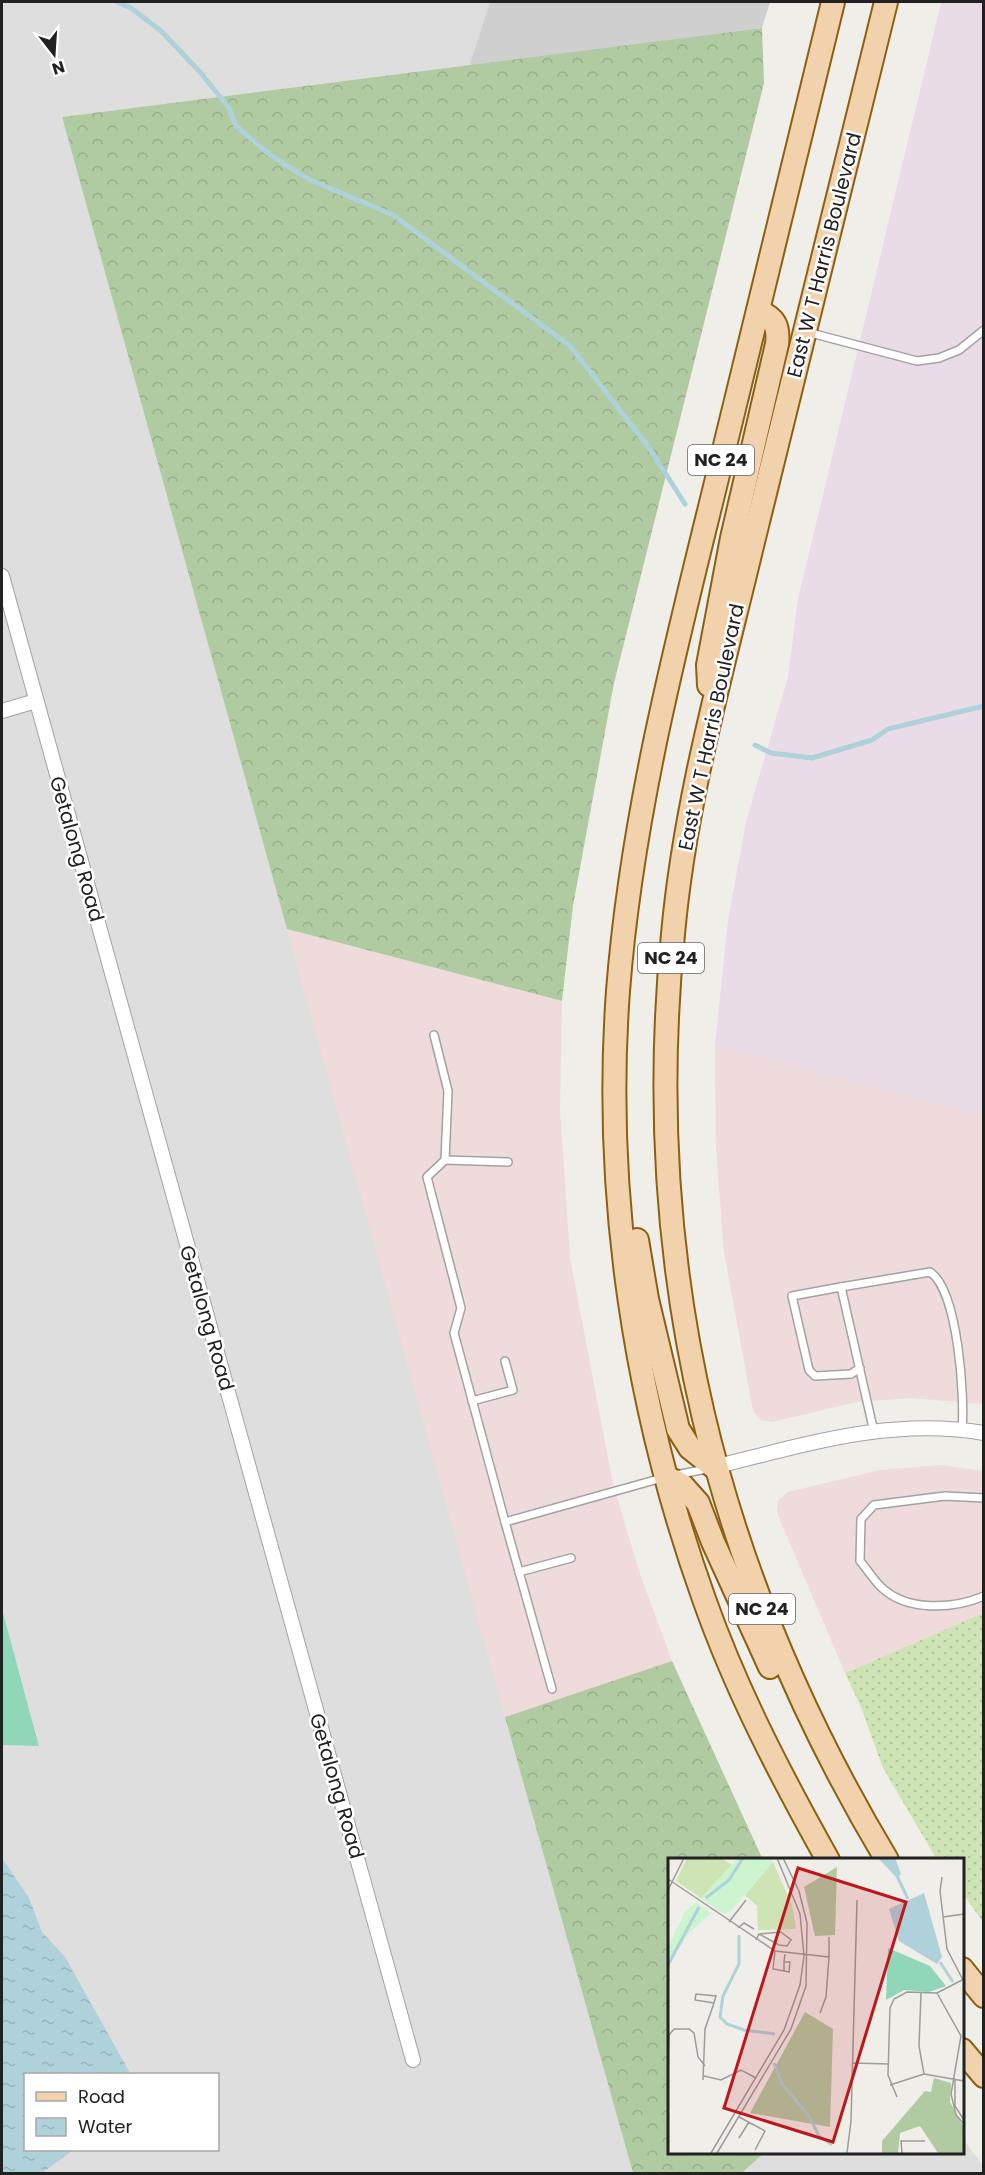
<svg xmlns="http://www.w3.org/2000/svg" width="985" height="2175" viewBox="0 0 985 2175" font-family="Poppins,sans-serif">
  <style>
    .residential { fill: #dfdede; fill-rule: evenodd }
    .commercial { fill: #efdbdb }
    .industrial { fill: #e9dce7 }
    .religious { fill: #cfcfcf }
    .grass { fill: url(#grass-dots) }
    .forest { fill: url(#forest-crowns) }
    .pitch { fill: #90d6b9 }
    .water { fill: url(#water-ripples) }
    .lines { fill: none; stroke-linecap: round; stroke-linejoin: round }
    .stream { stroke: #afd1d9; stroke-width: 5 }
    .lane-casing { stroke: #a2a2a2; stroke-width: 10 }
    .street-casing { stroke: #a2a2a2; stroke-width: 16 }
    .primary-casing { stroke: #8d6011; stroke-width: 26 }
    .lane { stroke: #fff; stroke-width: 7 }
    .street { stroke: #fff; stroke-width: 14 }
    .primary { stroke: #f2d2ac; stroke-width: 22 }
    .labels { text-anchor: middle; stroke-width: 5; stroke-linejoin: round; paint-order: stroke }
    .shield { fill: #fff; stroke: #646464; stroke-width: 1.5 }
    .shield-label { font-size: 18px; font-weight: bold; fill: #212121 }
    .street-label { font-size: 20px; fill: #212121; stroke: #fff }
    .inset-river { fill: none; stroke: #afd1d9; stroke-width: 3 }
    .inset-road { fill: none; stroke: #9d9c99; stroke-width: 1.5 }
    .view { fill: #bc171c; fill-opacity: 0.15; stroke: #bc171c; stroke-width: 3 }
    .inset-edge { fill: none; stroke: #212121; stroke-width: 3 }
  </style>
  <defs>
    <pattern id="grass-dots" width="8" height="8" patternUnits="userSpaceOnUse" patternTransform="scale(1.5)"><rect width="8" height="8" fill="#cee4b5"/><path d="M2 2h.1M6 6h.1" fill="none" stroke="#b1c39b" stroke-width="1.8" stroke-linecap="round"/></pattern>
    <pattern id="forest-crowns" width="20" height="18" patternUnits="userSpaceOnUse" patternTransform="scale(1.5)"><rect width="20" height="18" fill="#b0cba2"/><path d="M2 6a3 3 0 1 1 6 0M12 15a3 3 0 1 1 6 0" fill="none" stroke="#97ae8b"/></pattern>
    <pattern id="water-ripples" width="26" height="14" patternUnits="userSpaceOnUse" patternTransform="scale(1.5)"><rect width="26" height="14" fill="#afd1d9"/><path d="M2 4q2-2 4 0t4 0M15 11q2-2 4 0t4 0" fill="none" stroke="#96b3ba"/></pattern>
  </defs>
  <rect width="100%" height="100%" fill="#f0eee9"/>
  <!-- residential -->
  <g class="residential">
    <path d="M2 2H490L469 66 62 117 633 2173 2 2174V1745H39L2 1609ZM26 2074H218V2150H26Z"/>
    <path d="M963 2139 984 2167 983 2174H742L764 2153 962 2152Z"/>
  </g>
  <!-- commercial -->
  <g class="commercial">
    <path d="M287 929 562 1001 560 1110 570 1258 613 1484 640 1574 672 1661 505 1717Z"/>
    <path d="M715 1045 983 1116V1404L911 1398 857 1402 772 1422 760 1420 753 1411 724 1252 716 1149Z"/>
    <path d="M940 1465 983 1471V1613L845 1673 777 1513 778 1501 788 1492 880 1470Z"/>
  </g>
  <!-- industrial -->
  <path class="industrial" d="M957 2H983V1116L715 1045 728 920 746 822 788 677 798 599 941 3Z"/>
  <!-- religious -->
  <path class="religious" d="M490 2H770L762 28 469 66Z"/>
  <!-- grass -->
  <path class="grass" d="M983 1613V1922L963 1894 962 1860H937L883 1768 860 1705 845 1673Z"/>
  <!-- forest -->
  <g class="forest">
    <path d="M762 28 764 83 614 683 573 906 562 1001 287 929 62 117Z"/>
    <path d="M672 1661 763 1860H670V2152L764 2153 742 2173H633L505 1717Z"/>
  </g>
  <!-- pitch -->
  <path class="pitch" d="M2 1609 39 1746 2 1745Z"/>
  <!-- water -->
  <path class="water" d="M2 1858 29 1898 42 1932 65 1957 130 2073 26 2074V2150H73L42 2173H2Z"/>
  <g class="lines">
    <!-- stream -->
    <g class="stream">
      <path d="M117 2 131 8 161 31 200 72 229 108 236 126 269 154 308 179 393 215 570 346 648 446 685 504"/>
      <path d="M755 745 771 753 812 758 872 740 888 729 984 706"/>
    </g>
    <!-- lane casing -->
    <g class="lane-casing">
      <g id="lane">
        <path d="M807 332 917 361 939 358 959 350 984 330"/>
        <path d="M434 1035 448 1091 445 1160 427 1177 461 1308 454 1333 505 1522 662 1478"/>
        <path d="M445 1160 508 1162"/>
        <path d="M841 1287 930 1272C958 1290 965 1397 962 1430"/>
        <path d="M860 1368 851 1374 815 1376 809 1370 792 1296 841 1287 874 1432"/>
        <path d="M472 1401 513 1390 505 1361"/>
        <path d="M676 1475 706 1469"/>
        <path d="M984 1498 945 1496 874 1505 861 1519 860 1561C867 1569 873 1579 881 1587 907 1612 953 1609 984 1596"/>
        <path d="M505 1522 552 1689"/>
        <path d="M519 1572 571 1558"/>
      </g>
    </g>
    <!-- street casing -->
    <g class="street-casing">
      <g id="street">
        <path d="M2 576 413 2060"/>
        <path d="M2 711 36 701"/>
        <path d="M714 1467C804 1445 890 1417 984 1433"/>
      </g>
    </g>
    <!-- primary casing -->
    <g class="primary-casing">
      <g id="primary">
        <path d="M886 2C842 183 796 365 752 546 721 675 685 802 673 934 640 1268 715 1573 887 1860"/>
        <path d="M709 685 708 665 732 538 777 344C779 326 775 318 758 311"/>
        <path d="M637 1240 647 1299 678 1429 690 1448 714 1467"/>
        <path d="M666 1477 682 1485 698 1503 713 1542 770 1667"/>
        <path d="M828 1860C781 1776 736 1690 704 1599 635 1406 603 1195 618 991 631 823 672 661 712 499 753 333 793 167 833 2"/>
        <path d="M962 1969 984 1996"/>
        <path d="M962 2050 984 2076"/>
      </g>
    </g>
    <!-- lane -->
    <use href="#lane" class="lane"/>
    <!-- street -->
    <use href="#street" class="street"/>
    <!-- primary -->
    <use href="#primary" class="primary"/>
  </g>
  <g class="labels">
    <!-- shield labels -->
    <g class="shield">
      <rect x="688" y="445" width="66" height="30" rx="4.5"/>
      <rect x="638" y="943" width="66" height="30" rx="4.5"/>
      <rect x="729" y="1594" width="66" height="30" rx="4.5"/>
    </g>
    <g class="shield-label">
      <text x="721" y="466">NC 24</text>
      <text x="671" y="964">NC 24</text>
      <text x="762" y="1615">NC 24</text>
    </g>
    <!-- street labels -->
    <g class="street-label">
      <text transform="translate(824 255) rotate(-76)" y="7">East W T Harris Boulevard</text>
      <text transform="translate(711 727) rotate(-78)" y="7">East W T Harris Boulevard</text>
      <text transform="translate(77 849) rotate(74)" y="7">Getalong Road</text>
      <text transform="translate(207 1318) rotate(74)" y="7">Getalong Road</text>
      <text transform="translate(337 1786) rotate(74)" y="7">Getalong Road</text>
    </g>
  </g>
  <!-- overview -->
  <g transform="translate(668 1858)">
    <rect width="296" height="296" fill="#f0eee9"/>
    <path d="M19 0H54L64 7 33 40 8 23ZM105 4 124 47 128 71 90 72 89 48 77 37Z" fill="#cee4b5"/>
    <path d="M169 9 167 77 147 78 136 29ZM137 154 165 171 162 269 82 255ZM266 220 283 225 282 244 295 268V295H270L252 268 232 275 230 295H214V283L257 233 263 234Z" fill="#b0cba2"/>
    <path d="M70 0H102L105 4 62 54 56 56 33 40ZM28 44 43 55 22 74 0 106V88L17 54Z" fill="#ccf4ce"/>
    <path d="M220 90 262 108 278 128 261 134 236 132 218 142Z" fill="#90d6b9"/>
    <path d="M227 0 233 16 229 20 210 0ZM256 35 274 99 269 106 231 83 221 51Z" fill="#afd1d9"/>
    <path class="inset-river" d="M229 18 240 41M38 40 61 22 75 0M71 77V106L55 138 52 159 59 166 76 172 107 176M272 104 285 124M0 107 31 49M106 205 114 226 141 258 151 278 164 287"/>
    <path class="inset-road" d="M274 19 272 33 279 91 295 122M0 21 107 93 161 99 158 139 152 155M0 32 16 0M275 59 296 56M61 64 78 42M70 70 76 65 86 71M88 82 91 76 113 74 123 82 119 88 111 87 91 76M107 93 105 111 116 113M161 99V79M116 104H122L121 114 116 113V104L117 96M253 135 251 188 256 216M269 135 293 178 283 236 288 257 296 266M0 205 1 177 6 171H21L26 175 30 199 37 208M185 205 221 206M36 218 53 222 73 212 88 220M35 222 37 171 45 148 48 138 28 136 27 142 46 145M287 222V248L296 262M222 227 256 216 296 223M229 239 220 217 222 150 226 141 239 134 269 135 296 121M71 259 97 273 87 292M71 280 81 264M43 295 116 172 132 127 136 98 132 56 109 0M49 295 123 171 138 128 139 65 131 33 115 0M179 295 183 263 189 42M234 295 233 283H257"/>
    <path class="view" d="M130 10 238 44 165 284 56 250Z"/>
    <rect width="296" height="296" class="inset-edge"/>
  </g>
  <!-- border -->
  <rect width="985" height="2175" fill="none" stroke="#212121" stroke-width="6"/>
  <!-- legend -->
  <rect x="24" y="2073" width="195" height="78" fill="#ffffff" stroke="#a6a6a6" stroke-width="1.5"/>
  <rect x="36" y="2092" width="30" height="9" fill="#f2d2ac" stroke="#a6a6a6" stroke-width="1.5"/>
  <text x="78" y="2103" font-size="18" fill="#212121">Road</text>
  <rect x="36" y="2118" width="30" height="18" fill="url(#water-ripples)" stroke="#a6a6a6" stroke-width="1.5"/>
  <text x="78" y="2133" font-size="18" fill="#212121">Water</text>
  <!-- north arrow -->
  <g transform="translate(54 54) rotate(163)" stroke="#ffffff" stroke-width="4.5" paint-order="stroke">
  <path d="M0-4.5L10 22L0 15L-10 22Z" fill="#212121"/>
  <text y="-9" font-size="16" font-weight="bold" text-anchor="middle" fill="#212121">N</text>
  </g>
</svg>
